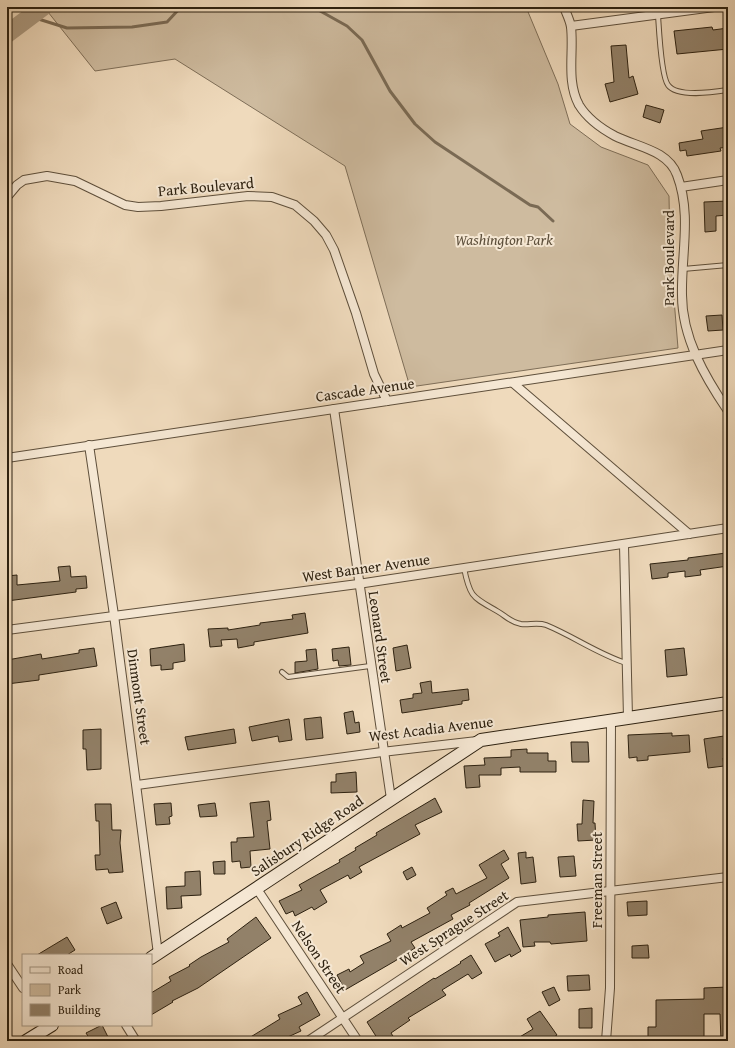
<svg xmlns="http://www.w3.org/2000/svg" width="735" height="1048" viewBox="0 0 735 1048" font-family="'Gentium Book Plus',serif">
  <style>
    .green { fill: #cebb9f; stroke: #7e6e58 }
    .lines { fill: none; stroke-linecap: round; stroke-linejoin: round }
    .stream { stroke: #7a6a54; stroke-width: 3 }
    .river { stroke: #ad9b82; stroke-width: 18 }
    .building { fill: #928169; stroke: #2d2110 }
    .lane-casing { stroke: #5e4f3b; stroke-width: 6 }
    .street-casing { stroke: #5e4f3b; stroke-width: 10 }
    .secondary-casing { stroke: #2d2110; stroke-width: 14 }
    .lane { stroke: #f5e7d3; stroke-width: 4 }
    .street { stroke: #f5e7d3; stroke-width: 8 }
    .secondary { stroke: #f5e7d3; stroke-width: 12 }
    .labels { text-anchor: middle; stroke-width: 4; stroke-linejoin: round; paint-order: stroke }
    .street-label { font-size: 15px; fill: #2d2110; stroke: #f5e7d3 }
    .park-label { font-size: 15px; font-style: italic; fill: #5d4f3b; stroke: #f5e7d3 }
  </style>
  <rect width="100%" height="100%" fill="#efdabc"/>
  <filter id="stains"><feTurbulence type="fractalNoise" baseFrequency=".005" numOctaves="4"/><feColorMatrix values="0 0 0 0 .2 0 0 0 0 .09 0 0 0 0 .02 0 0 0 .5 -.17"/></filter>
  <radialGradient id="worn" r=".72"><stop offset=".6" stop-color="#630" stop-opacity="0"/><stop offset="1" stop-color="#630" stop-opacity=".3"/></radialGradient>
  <!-- green -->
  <path class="green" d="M44 7H526L558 84 570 124 601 147 648 165 669 196 670 250 678 348 410 387 345 166 175 59 95 71Z"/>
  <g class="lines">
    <!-- stream -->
    <g class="stream">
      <path d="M207 7H213"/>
      <path d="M313 7 347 26 362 40 390 91 415 124 435 142 530 205 538 207 553 221"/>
      <path d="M32 17 67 28 132 27 167 22 181 7"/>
    </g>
    <!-- river -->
    <path class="river" d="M7 34 43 7"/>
  </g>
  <!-- building -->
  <g class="building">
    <path d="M712 27 713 30 728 28V49L677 54 674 31Z"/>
    <path d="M626 45 629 78 633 76 638 94 610 102 605 84 614 82 611 46Z"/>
    <path d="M646 105 664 110 660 123 643 117Z"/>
    <path d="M728 127V147L720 148 721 151 687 156 686 150 680 151 679 143 703 139 701 131Z"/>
    <path d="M728 201V215L716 216V231L705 232 704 202Z"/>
    <path d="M722 315 723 330 708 331 706 316Z"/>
    <path d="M726 553 728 566 700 570 701 575 685 577V571L668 573V577L652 579 650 564 688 560V558Z"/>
    <path d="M70 566 71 577 86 576 87 588 76 589V592L7 601V576L17 575V585L60 581 58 567Z"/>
    <path d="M305 613 308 633 254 642V645L238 648 237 639 221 640 222 646 210 647 208 629 228 628V630L260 625V623L293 619 292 615Z"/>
    <path d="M184 644 185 661 173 663V669L161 670V665L151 666 150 649Z"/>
    <path d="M407 645 411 668 396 671 393 648Z"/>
    <path d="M349 647 351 665 339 666 338 660 333 661 332 649Z"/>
    <path d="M94 648 97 666 39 675V680L7 684V660L41 654 42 659 79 653V650Z"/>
    <path d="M684 648 687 675 667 677 665 650Z"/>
    <path d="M316 649 318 669 295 673V662L307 661 306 650Z"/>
    <path d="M431 681 432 693 468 689 469 700 462 701V704L402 713 400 700 413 698V694L422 693 420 683Z"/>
    <path d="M353 711 355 723 359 722 360 732 347 734 344 713Z"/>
    <path d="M321 717 323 738 306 740 304 719Z"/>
    <path d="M289 719 292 740 279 742 278 736 252 741 249 727Z"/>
    <path d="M101 729V769L87 770 86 749H83V730Z"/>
    <path d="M234 729 236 743 188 750 185 737Z"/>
    <path d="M672 733V736L689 735 690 752 648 756V760L637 761V757L629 758 628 735Z"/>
    <path d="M724 736 727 758H723L724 766 708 768 704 739Z"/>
    <path d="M571 742H588L589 762H572Z"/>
    <path d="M527 749V753H548V761H556V772H520V767L501 768V775H479L480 787 466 788 464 766 485 765 484 758 511 757V750Z"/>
    <path d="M356 772 357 792 331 793V782H336V774Z"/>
    <path d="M435 798 442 812 415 825 420 834 359 867 362 872 350 879 348 875 320 890 327 902 314 910 312 907 295 916 293 911 286 914 279 901 302 890 299 885 340 862 339 860 356 850 355 848 377 835 376 833Z"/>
    <path d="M583 800 594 801 593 823H595L596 840 578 841 577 824H582Z"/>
    <path d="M269 801 271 820 267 821 270 849 250 851 251 867 241 868 240 861 232 862 231 842H237V838L254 837 250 803Z"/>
    <path d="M171 803 172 816 169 817 170 824 156 825 154 804Z"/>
    <path d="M215 803 217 816 200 817 198 805Z"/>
    <path d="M95 804H111L112 830H121L120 843 123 872 109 873 108 869 96 870 95 855H100L99 821H96Z"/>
    <path d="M504 850 509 859 501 864 509 878 469 903 470 905 451 915 453 919 411 942 415 948 395 961 345 990 337 975 349 969 350 972 364 963 360 956 391 941 387 934 401 925 402 928 430 913 427 908 447 895 445 892 453 888 456 894 487 878 479 865Z"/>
    <path d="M526 852V858L533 857 536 882 521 884 518 853Z"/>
    <path d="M574 856 576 876 560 877 558 857Z"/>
    <path d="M225 861V874H214L213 862Z"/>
    <path d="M412 867 416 875 407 880 403 872Z"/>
    <path d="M200 871 201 895 181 896 182 908 167 909 166 887 185 886V872Z"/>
    <path d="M647 901V915L628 916 627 902Z"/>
    <path d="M116 902 122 918 107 924 101 908Z"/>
    <path d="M585 912 587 941 551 944 550 942H534L535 946 523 947 520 920 548 917V915Z"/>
    <path d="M256 917 271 938 198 988 172 1001 173 1002 151 1015V993L171 981 169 977 190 966 189 965 201 957 229 942 227 939Z"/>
    <path d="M508 927 521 951 511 957 510 954 495 962 485 944 500 936 498 933Z"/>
    <path d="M67 937 75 950 67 955H37Z"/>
    <path d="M648 945 649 958H632V946Z"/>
    <path d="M471 955 482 973 472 979 468 974 442 990 446 995 408 1018 410 1020 391 1033 396 1041H379L367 1022 434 978 435 979 461 963 460 962Z"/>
    <path d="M589 975 590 990 568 991 567 976Z"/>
    <path d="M554 987 560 1000 549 1006 542 992Z"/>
    <path d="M728 987V1040H721L720 1014H704V1041H657V1038H648V1027H656V1000L704 999V988Z"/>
    <path d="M307 992 320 1015 299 1027 301 1031 279 1041H244L280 1019 278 1015 302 1004 298 997Z"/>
    <path d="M592 1008V1028H579V1009Z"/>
    <path d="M540 1011 557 1035 548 1041H513L533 1029 527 1019Z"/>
    <path d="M102 1025 110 1041H91L86 1033Z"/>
  </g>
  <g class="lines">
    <!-- lane casing -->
    <g class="lane-casing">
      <g id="lane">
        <path d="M658 15C659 29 661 76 668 85 677 98 715 92 728 90"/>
        <path d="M683 269 728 265"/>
        <path d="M464 568C470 598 473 597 497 611 506 616 510 622 521 624 529 625 538 622 546 625 573 636 598 654 626 663"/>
        <path d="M282 672 288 677 370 666"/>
      </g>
    </g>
    <!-- street casing -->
    <g class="street-casing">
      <g id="street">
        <path d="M564 7C566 13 570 20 571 27 574 52 566 81 579 105 587 118 602 129 615 136 637 147 668 150 677 175 692 214 681 255 682 295 682 338 705 377 728 411"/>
        <path d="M571 26 714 7"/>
        <path d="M681 187 728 180"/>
        <path d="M7 197 17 185 24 180 47 176 75 181 125 205 138 207 161 206 248 196 272 197 295 205 314 221 326 235 334 250 356 313 374 374 387 401"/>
        <path d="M513 383 689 534"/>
        <path d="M334 409 391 799"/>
        <path d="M89 445 114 615 158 954"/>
        <path d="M7 458 728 350"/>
        <path d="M624 545 628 718"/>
        <path d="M7 630 358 584 728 528"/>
        <path d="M137 785 382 752 477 741"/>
        <path d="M257 889 358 1041"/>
        <path d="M7 964 23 988"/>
        <path d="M126 1025 136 1041"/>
        <path d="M308 1041 517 902 728 877"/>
        <path d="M606 1041 610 988 611 720"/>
      </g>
    </g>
    <!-- secondary casing -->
    <g class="secondary-casing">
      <g id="secondary">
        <path d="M151 958 481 740 728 703"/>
        <path d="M26 1041 52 1025"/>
      </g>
    </g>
    <!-- lane -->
    <use href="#lane" class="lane"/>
    <!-- street -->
    <use href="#street" class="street"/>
    <!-- secondary -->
    <use href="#secondary" class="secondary"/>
  </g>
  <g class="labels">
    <!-- street labels -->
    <g class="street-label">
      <text transform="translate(206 187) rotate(-5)" y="5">Park Boulevard</text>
      <text transform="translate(669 258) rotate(-90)" y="5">Park Boulevard</text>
      <text transform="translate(365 390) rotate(-8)" y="5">Cascade Avenue</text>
      <text transform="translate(366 568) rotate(-8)" y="5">West Banner Avenue</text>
      <text transform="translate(380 637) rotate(82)" y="5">Leonard Street</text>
      <text transform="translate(139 697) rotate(82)" y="5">Dinmont Street</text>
      <text transform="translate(431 729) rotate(-7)" y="5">West Acadia Avenue</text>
      <text transform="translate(307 836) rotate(-34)" y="5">Salisbury Ridge Road</text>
      <text transform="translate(597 880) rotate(-90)" y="5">Freeman Street</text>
      <text transform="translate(454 928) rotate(-33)" y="5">West Sprague Street</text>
      <text transform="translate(319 957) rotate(56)" y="5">Nelson Street</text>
    </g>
    <!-- park labels -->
    <g class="park-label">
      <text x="504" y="245">Washington Park</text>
    </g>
  </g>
  <!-- margin -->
  <rect width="735" height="1048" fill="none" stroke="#efdabc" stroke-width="24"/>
  <rect x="8" y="8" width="719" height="1032" fill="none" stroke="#2d2110" stroke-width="2"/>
  <rect x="12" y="12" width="711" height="1024" fill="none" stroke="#2d2110"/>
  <!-- legend -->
  <rect x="22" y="954" width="130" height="72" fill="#f5e7d3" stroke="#a59885"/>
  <rect x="30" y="967" width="20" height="6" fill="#f5e7d3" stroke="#a59885"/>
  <text x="58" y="974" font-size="12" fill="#2d2110">Road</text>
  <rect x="30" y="984" width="20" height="12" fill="#cebb9f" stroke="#a59885"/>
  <text x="58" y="994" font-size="12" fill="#2d2110">Park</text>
  <rect x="30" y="1004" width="20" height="12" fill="#928169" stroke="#a59885"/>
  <text x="58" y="1014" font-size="12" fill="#2d2110">Building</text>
  <rect width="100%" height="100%" filter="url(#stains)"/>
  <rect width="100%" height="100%" fill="url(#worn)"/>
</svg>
